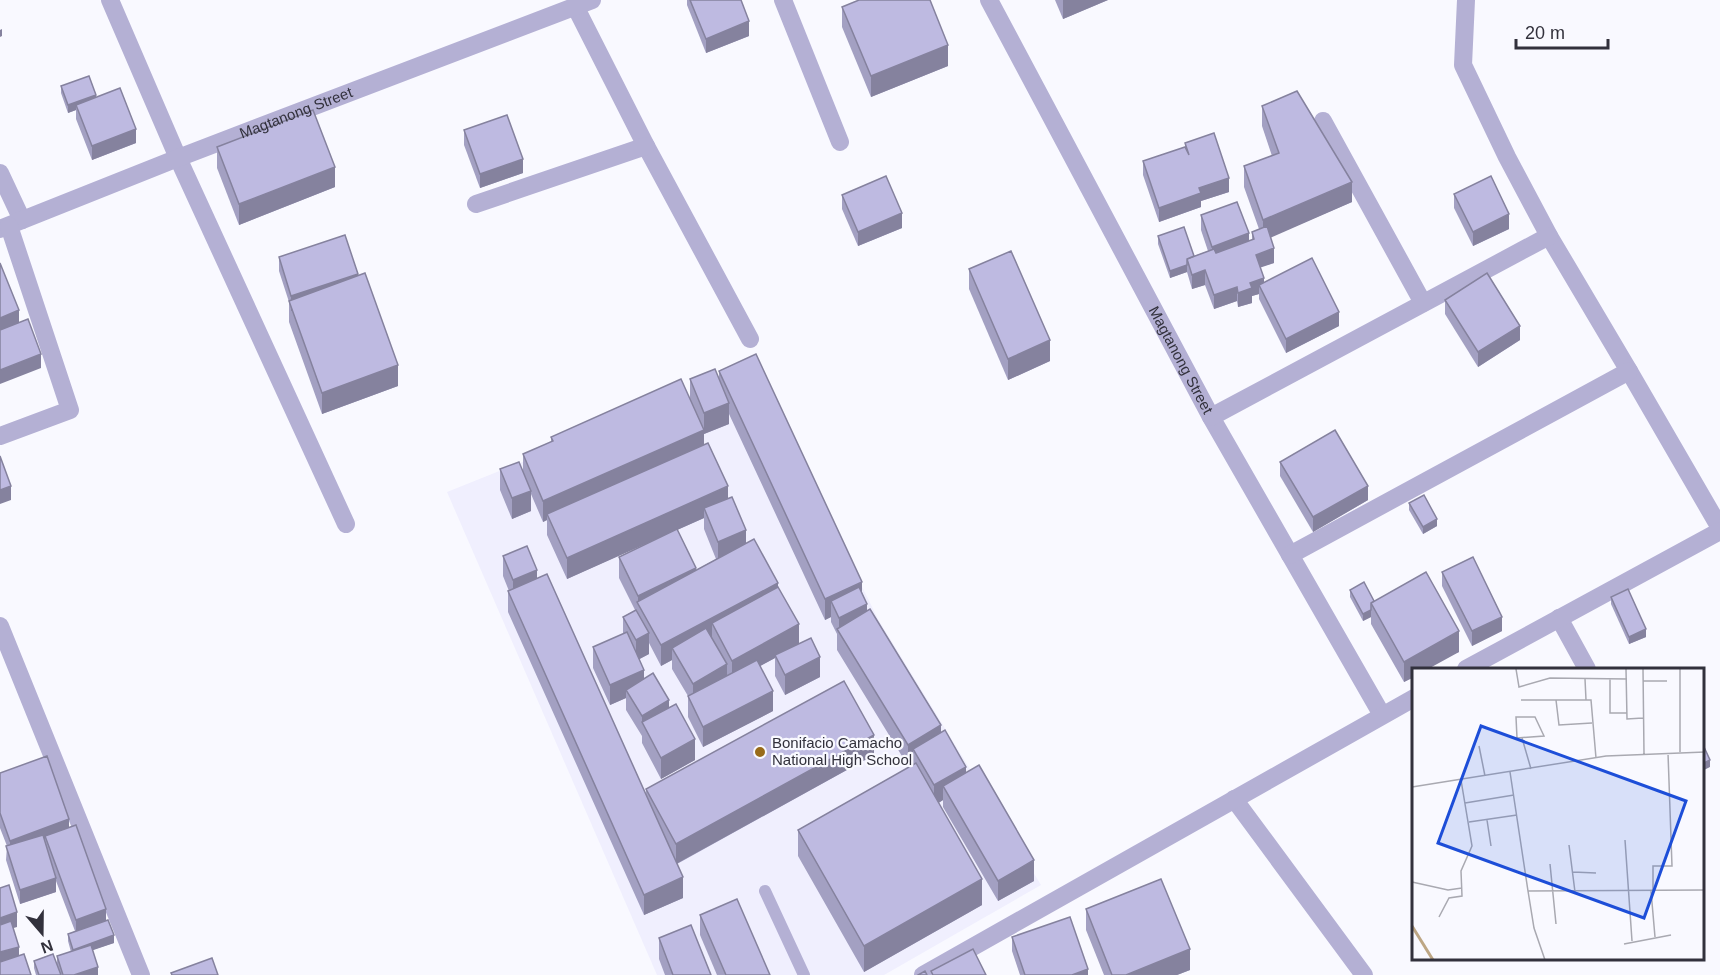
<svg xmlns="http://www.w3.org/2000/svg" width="1720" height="975" viewBox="0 0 1720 975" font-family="Helvetica,sans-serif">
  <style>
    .built { fill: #f0effe }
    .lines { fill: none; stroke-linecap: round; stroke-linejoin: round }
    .service { stroke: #b4b0d4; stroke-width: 12 }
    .minor { stroke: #b4b0d4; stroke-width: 18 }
    .tertiary { stroke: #b4b0d4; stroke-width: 18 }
    .wall { fill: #a3a0c2; fill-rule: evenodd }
    .shaded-wall { fill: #85829e }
    .building { fill: #bebae1; stroke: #85829e; stroke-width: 1.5 }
    .poi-dot { fill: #986b1a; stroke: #f9f9ff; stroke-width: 2 }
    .labels { text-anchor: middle; stroke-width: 4.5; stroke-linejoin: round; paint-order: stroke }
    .street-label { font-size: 15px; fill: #32313c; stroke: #f9f9ff }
    .poi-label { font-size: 15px; fill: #32313c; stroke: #f9f9ff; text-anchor: start }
    .inset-river { fill: none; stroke: #bda684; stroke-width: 3 }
    .inset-road { fill: none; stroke: #a9a9b1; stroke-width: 1.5 }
    .view { fill: #1d4ed8; fill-opacity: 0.15; stroke: #1d4ed8; stroke-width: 3 }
    .inset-edge { fill: none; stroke: #32313c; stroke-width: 3 }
  </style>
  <rect width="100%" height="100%" fill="#f9f9ff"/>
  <!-- built -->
  <path class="built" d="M755 369 878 619 1041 885 884 975H657L447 492Z"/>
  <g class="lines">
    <!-- service -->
    <path class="service" d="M765 891 804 975"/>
    <!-- minor -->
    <g class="minor">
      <path d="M110 0 178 158 346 524"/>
      <path d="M783 0 840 142"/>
      <path id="s1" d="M989 0 1211 417 1382 715"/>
      <path d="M1466 0 1463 65 1507 157 1549 236 1629 371 1720 528"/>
      <path d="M575 6 646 146 750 339"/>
      <path d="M1323 121 1423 303"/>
      <path d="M0 173 22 220"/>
      <path d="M476 204 646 146"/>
      <path id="s2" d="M0 229 178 158 592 0"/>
      <path d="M1211 417 1549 236"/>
      <path d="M0 436 70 410 9 226"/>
      <path d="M1290 555 1629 371"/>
      <path d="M1559 618 1587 669"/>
      <path d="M0 626 141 975"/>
      <path d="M1234 799 1364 975"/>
    </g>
    <!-- tertiary -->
    <g class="tertiary">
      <path d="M1466 669 1720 531"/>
      <path d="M923 975 1414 698"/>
    </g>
  </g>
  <!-- wall -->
  <g class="wall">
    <path d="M687 0H741L749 36 706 53 687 5Z"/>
    <path d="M1055 0H1108L1063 19Z"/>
    <path d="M842 7 948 66 871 97 842 27Z"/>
    <path d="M61 86 96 98 136 143 92 160 76 119V110L68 113 61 93Z"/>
    <path d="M1262 106 1352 202 1270 237 1274 263 1260 267 1264 282 1339 326 1286 353 1259 299V294L1252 296V303L1238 307 1237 301 1214 309 1205 285 1192 289 1187 272 1170 278 1158 244V236L1194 256 1208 251 1201 230V215L1249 241 1252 240V232L1259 229 1244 187V166L1272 156 1262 126Z"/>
    <path d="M464 130 523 173 480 188 464 145Z"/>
    <path d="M1185 143 1229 192 1201 201V207L1159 222 1143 175V161L1185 147Z"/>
    <path d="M217 147 335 187 239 225 217 168Z"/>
    <path d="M1454 194 1509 229 1473 246 1454 208Z"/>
    <path d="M842 195 902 228 858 246 842 209Z"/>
    <path d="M279 257 358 276 398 386 322 414 289 322V302L279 271Z"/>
    <path d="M969 269 1050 361 1008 380 969 289Z"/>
    <path d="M1445 300 1520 340 1478 367 1445 314Z"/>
    <path d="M719 371 862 592 867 611 941 733 1034 881 998 901 943 807V800L938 803 982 905 864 972 798 856V830L913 765V763L908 766 837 650V634L831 622V617L825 620 729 414V424L704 434V445L746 543 778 587 799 644 820 677 785 695 775 676V658L760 666 773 711 703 747 688 717V696L672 669V660L661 666 649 643V654L639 659 644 679 669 707 695 760 661 779 642 743V736L626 710V698L610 705 593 668V647L623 634V617L635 610 619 578V557L653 540 567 579 547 535V520L543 522 531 494V511L512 519 500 490V469L523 470V454L551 442V437L690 398V379L719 380ZM704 518V529L716 559 696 570 677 530Z"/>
    <path d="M1280 462 1368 500 1313 532 1280 476Z"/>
    <path d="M1409 503 1437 526 1423 534 1409 510Z"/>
    <path d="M503 556 537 579 646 795V789L874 755 677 864 683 898 644 915 508 612V591H509L503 576Z"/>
    <path d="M1442 572 1502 631 1472 646 1442 586Z"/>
    <path d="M1350 590 1374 601 1459 652 1414 669V677L1404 682 1371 624V617L1363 621 1350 597Z"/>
    <path d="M1611 597 1646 637 1629 644 1611 604Z"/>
    <path d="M0 773 69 828 114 943 92 950 98 975H36L34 968V961L57 963V956L71 952 68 941V934L75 931 56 881V892L20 904 6 860 7 846 0 828Z"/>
    <path d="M1086 909 1190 970 1177 975H1104L1086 930Z"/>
    <path d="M700 915 770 975H717L700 935Z"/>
    <path d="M1012 937 1088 975H1020L1012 951Z"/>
    <path d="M659 938 711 975H665L659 959Z"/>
  </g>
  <!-- shaded-wall -->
  <g class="shaded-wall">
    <path d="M1063 0H1108L1063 19Z"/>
    <path d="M749 21V36L706 53V39Z"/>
    <path d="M2 29V36L0 37V30Z"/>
    <path d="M948 45V66L871 97V76Z"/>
    <path d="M96 95V102L76 105V110L68 113V105Z"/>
    <path d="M136 129V143L92 160V146Z"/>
    <path d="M523 159V173L480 188V174Z"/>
    <path d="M335 167V187L239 225V204Z"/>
    <path d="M1229 178V192L1201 201V207L1159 222V208L1199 188Z"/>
    <path d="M1352 182V202L1263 241V220Z"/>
    <path d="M902 213V228L858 246V232Z"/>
    <path d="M1509 214V229L1473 246V232Z"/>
    <path d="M1249 233V248L1212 261V247Z"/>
    <path d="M1274 248V263L1256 269V255Z"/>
    <path d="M1187 265V272L1170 278V271Z"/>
    <path d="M1205 270V285L1192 289V275Z"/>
    <path d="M358 274V289L291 311V296Z"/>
    <path d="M1264 278V292L1259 285V294L1252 296V303L1238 307V293L1250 283Z"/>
    <path d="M1237 287V301L1214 309V295Z"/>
    <path d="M19 310V331L0 338V318Z"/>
    <path d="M1339 312V326L1286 353V339Z"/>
    <path d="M1520 326V340L1478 367V352Z"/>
    <path d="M1050 340V361L1008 380V359Z"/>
    <path d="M41 354V368L0 384V370Z"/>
    <path d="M398 365V386L322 414V393Z"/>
    <path d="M729 403V424L704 434V450L547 514V520L543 522V501L704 430V413Z"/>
    <path d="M11 486V500L0 504V490Z"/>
    <path d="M728 486V507L704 508V518L567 579V558Z"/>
    <path d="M1368 486V500L1313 532V517Z"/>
    <path d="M531 491V511L512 519V498Z"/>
    <path d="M1437 519V526L1423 534V527Z"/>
    <path d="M746 530V551L718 562V542Z"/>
    <path d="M696 568V589L638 603V596Z"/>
    <path d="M537 570V590L513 600V580Z"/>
    <path d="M862 582V603L831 601V617L825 620V599Z"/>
    <path d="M778 583V604L712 623V639L672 648V660L661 666V645Z"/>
    <path d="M867 604V625L839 633V618Z"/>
    <path d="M1371 610V617L1363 621V614Z"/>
    <path d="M1502 617V631L1472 646V631Z"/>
    <path d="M799 624V645L775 655V658L732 681V661Z"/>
    <path d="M1646 629V637L1629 644V637Z"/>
    <path d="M1459 631V652L1428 669H1414V677L1404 682V662Z"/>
    <path d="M649 633V654L636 661V640Z"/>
    <path d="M820 657V677L785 695V675Z"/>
    <path d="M727 664V685L693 705V684Z"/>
    <path d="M644 670V690H626V698L610 705V685Z"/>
    <path d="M773 691V711L703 747V727Z"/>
    <path d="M669 700V721L642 723V716Z"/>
    <path d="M941 725V746L913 749V763L908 766V745Z"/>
    <path d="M874 735V755L676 864V844Z"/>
    <path d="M695 739V760L661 779V758Z"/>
    <path d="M1710 760V767L1704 770V763Z"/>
    <path d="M966 767V787L943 786V800L934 806V785Z"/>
    <path d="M69 819V833L45 836V842L10 855V841Z"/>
    <path d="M1034 860V881L998 901V881Z"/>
    <path d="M683 877V898L644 915V895Z"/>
    <path d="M56 878V892L20 904V890Z"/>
    <path d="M982 879V905L864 972V946Z"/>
    <path d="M106 909V923L76 934V920Z"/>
    <path d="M17 912V927L0 932V918Z"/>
    <path d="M114 935V943L73 957V950Z"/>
    <path d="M19 947V961L0 966V952Z"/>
    <path d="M1190 949V970L1177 975H1126Z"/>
    <path d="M98 967V975H74Z"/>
    <path d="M1088 969V975H1072Z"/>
  </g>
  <!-- building -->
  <g class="building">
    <path d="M690 0H741L749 21 706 39Z"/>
    <path d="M859 0H930L948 45 871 76 842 7Z"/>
    <path d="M89 76 96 95 68 105 61 86Z"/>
    <path d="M120 88 136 129 92 146 76 105Z"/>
    <path d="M1297 91 1352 182 1263 220 1244 166 1279 153 1262 106Z"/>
    <path d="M313 110 335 167 239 204 217 147Z"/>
    <path d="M507 115 523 159 480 174 464 130Z"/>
    <path d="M1214 133 1229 178 1199 188 1201 193 1159 208 1143 161 1185 147 1189 155 1185 143Z"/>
    <path d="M886 176 902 213 858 232 842 195Z"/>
    <path d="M1491 176 1509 214 1473 232 1454 194Z"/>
    <path d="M1237 202 1249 233 1212 247 1201 215Z"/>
    <path d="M1267 226 1274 248 1256 255 1264 278 1250 283 1252 288 1238 293 1237 287 1214 295 1205 270 1192 275 1187 259 1214 249 1216 253 1254 239 1252 232Z"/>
    <path d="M1184 227 1194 256 1187 259V265L1170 271 1158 236Z"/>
    <path d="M345 235 358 274 291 296 279 257Z"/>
    <path d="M1011 251 1050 340 1008 359 969 269Z"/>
    <path d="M1312 258 1339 312 1286 339 1259 285Z"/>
    <path d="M0 263 19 310 0 318Z"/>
    <path d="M365 273 398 365 322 393 289 301Z"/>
    <path d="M1487 273 1520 326 1478 352 1445 300Z"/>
    <path d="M28 319 41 354 0 370V330Z"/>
    <path d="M756 354 862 582 825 599 719 371Z"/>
    <path d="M715 369 729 403 704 413 690 379Z"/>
    <path d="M681 379 704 430 543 501 523 454 553 441 551 437Z"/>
    <path d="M1335 430 1368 486 1313 517 1280 462Z"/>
    <path d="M708 443 728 486 567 558 547 514Z"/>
    <path d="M0 456 11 486 0 490Z"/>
    <path d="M519 462 531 491 512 498 500 469Z"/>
    <path d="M1424 495 1437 519 1423 527 1409 503Z"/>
    <path d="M732 497 746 530 718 542 704 508Z"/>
    <path d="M677 529 696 568 638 596 619 557Z"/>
    <path d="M754 539 778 583 661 645 637 602Z"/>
    <path d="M527 546 537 570 513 580 503 556Z"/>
    <path d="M1473 557 1502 617 1472 631 1442 572Z"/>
    <path d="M1426 572 1459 631 1404 662 1371 603Z"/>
    <path d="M547 574 683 877 644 895 508 591Z"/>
    <path d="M1364 582 1374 601 1371 603V610L1363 614 1350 590Z"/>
    <path d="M778 587 799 624 732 661 712 623Z"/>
    <path d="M859 587 867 604 839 618 831 601Z"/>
    <path d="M1628 589 1646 629 1629 637 1611 597Z"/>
    <path d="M870 609 941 725 908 745 837 629Z"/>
    <path d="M636 610 649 633 636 640 623 617Z"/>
    <path d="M706 628 727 664 693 684 672 648Z"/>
    <path d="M627 632 644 670 610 685 593 647Z"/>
    <path d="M811 638 820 657 785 675 775 655Z"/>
    <path d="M757 660 773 691 703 727 688 696Z"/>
    <path d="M653 673 669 700 642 716 626 690Z"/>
    <path d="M844 681 874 735 676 844 646 789Z"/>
    <path d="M676 704 695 739 661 758 642 722Z"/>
    <path d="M945 730 966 767 934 785 913 749Z"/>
    <path d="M1704 747 1710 760 1704 763Z"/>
    <path d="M47 756 69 819 10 841 0 813V773Z"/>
    <path d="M916 763 982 879 864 946 798 830Z"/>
    <path d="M979 765 1034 860 998 881 943 786Z"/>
    <path d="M76 825 106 909 76 920 45 836Z"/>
    <path d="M43 835 56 878 20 890 6 846Z"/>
    <path d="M1161 879 1190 949 1126 975H1112L1086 909Z"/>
    <path d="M9 885 17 912 0 918V888Z"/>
    <path d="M737 899 770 975H726L700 915Z"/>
    <path d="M1070 917 1088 969 1072 975H1025L1012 937Z"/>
    <path d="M108 920 114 935 73 950 68 934Z"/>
    <path d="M11 921 19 947 0 952V925Z"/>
    <path d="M691 925 711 975H673L659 938Z"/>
    <path d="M91 945 98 967 74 975H63L57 956Z"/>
    <path d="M973 949 986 975H933L931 971Z"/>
    <path d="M24 954 31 975H0V962Z"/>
    <path d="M53 954 61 975H39L34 961Z"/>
    <path d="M212 958 218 975H172L171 973Z"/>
    <path d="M925 971 927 975H918Z"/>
  </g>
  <!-- markers -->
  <circle class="poi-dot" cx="760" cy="752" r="6"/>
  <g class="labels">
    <!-- street labels -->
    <g class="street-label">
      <text dy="5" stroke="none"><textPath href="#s2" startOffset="318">Magtanong Street</textPath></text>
      <text dy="5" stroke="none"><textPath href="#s1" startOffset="408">Magtanong Street</textPath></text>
    </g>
    <!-- poi labels -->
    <g class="poi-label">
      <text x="772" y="748">Bonifacio Camacho<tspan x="772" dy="17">National High School</tspan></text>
    </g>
  </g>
  <!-- overview -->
  <g transform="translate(1412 668)">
    <rect width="292" height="292" fill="#f9f9ff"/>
    <path class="inset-river" d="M0 258 21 292"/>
    <path class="inset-road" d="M104 1 107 19 138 10 215 11M214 1 215 51 231 50M231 1 232 86M268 1V84M173 11 174 32M198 11V45H215M231 13H255M109 32H179L184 90M144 32 147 57 180 55M104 49H123L132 68 105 70ZM110 70 119 101M67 78 73 108M98 104 116 223 293 222M0 119 194 88 293 84M53 135 102 127M75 152 79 178M57 154 105 147M213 172 220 273M157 177 163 224M138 196 144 256M161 204 184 205M0 214 36 222 50 220M241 222V198H260L256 85M116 223 122 260 133 292M239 223 243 269M27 249 37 230 50 228 49 203 60 178 49 112M212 276 259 267"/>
    <path class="view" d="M69 58 274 133 232 250 26 175Z"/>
    <rect width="292" height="292" class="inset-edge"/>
  </g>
  <!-- north arrow -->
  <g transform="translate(42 933) rotate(160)" stroke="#f9f9ff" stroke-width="4.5" paint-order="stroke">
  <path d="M0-4.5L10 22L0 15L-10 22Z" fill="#32313c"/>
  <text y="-9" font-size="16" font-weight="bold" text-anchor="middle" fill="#32313c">N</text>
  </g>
  <!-- scale -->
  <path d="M1516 39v9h92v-9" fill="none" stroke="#32313c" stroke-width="3"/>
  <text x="1525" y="39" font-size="18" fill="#32313c" stroke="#f9f9ff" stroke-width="4.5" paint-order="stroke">20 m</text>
</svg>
